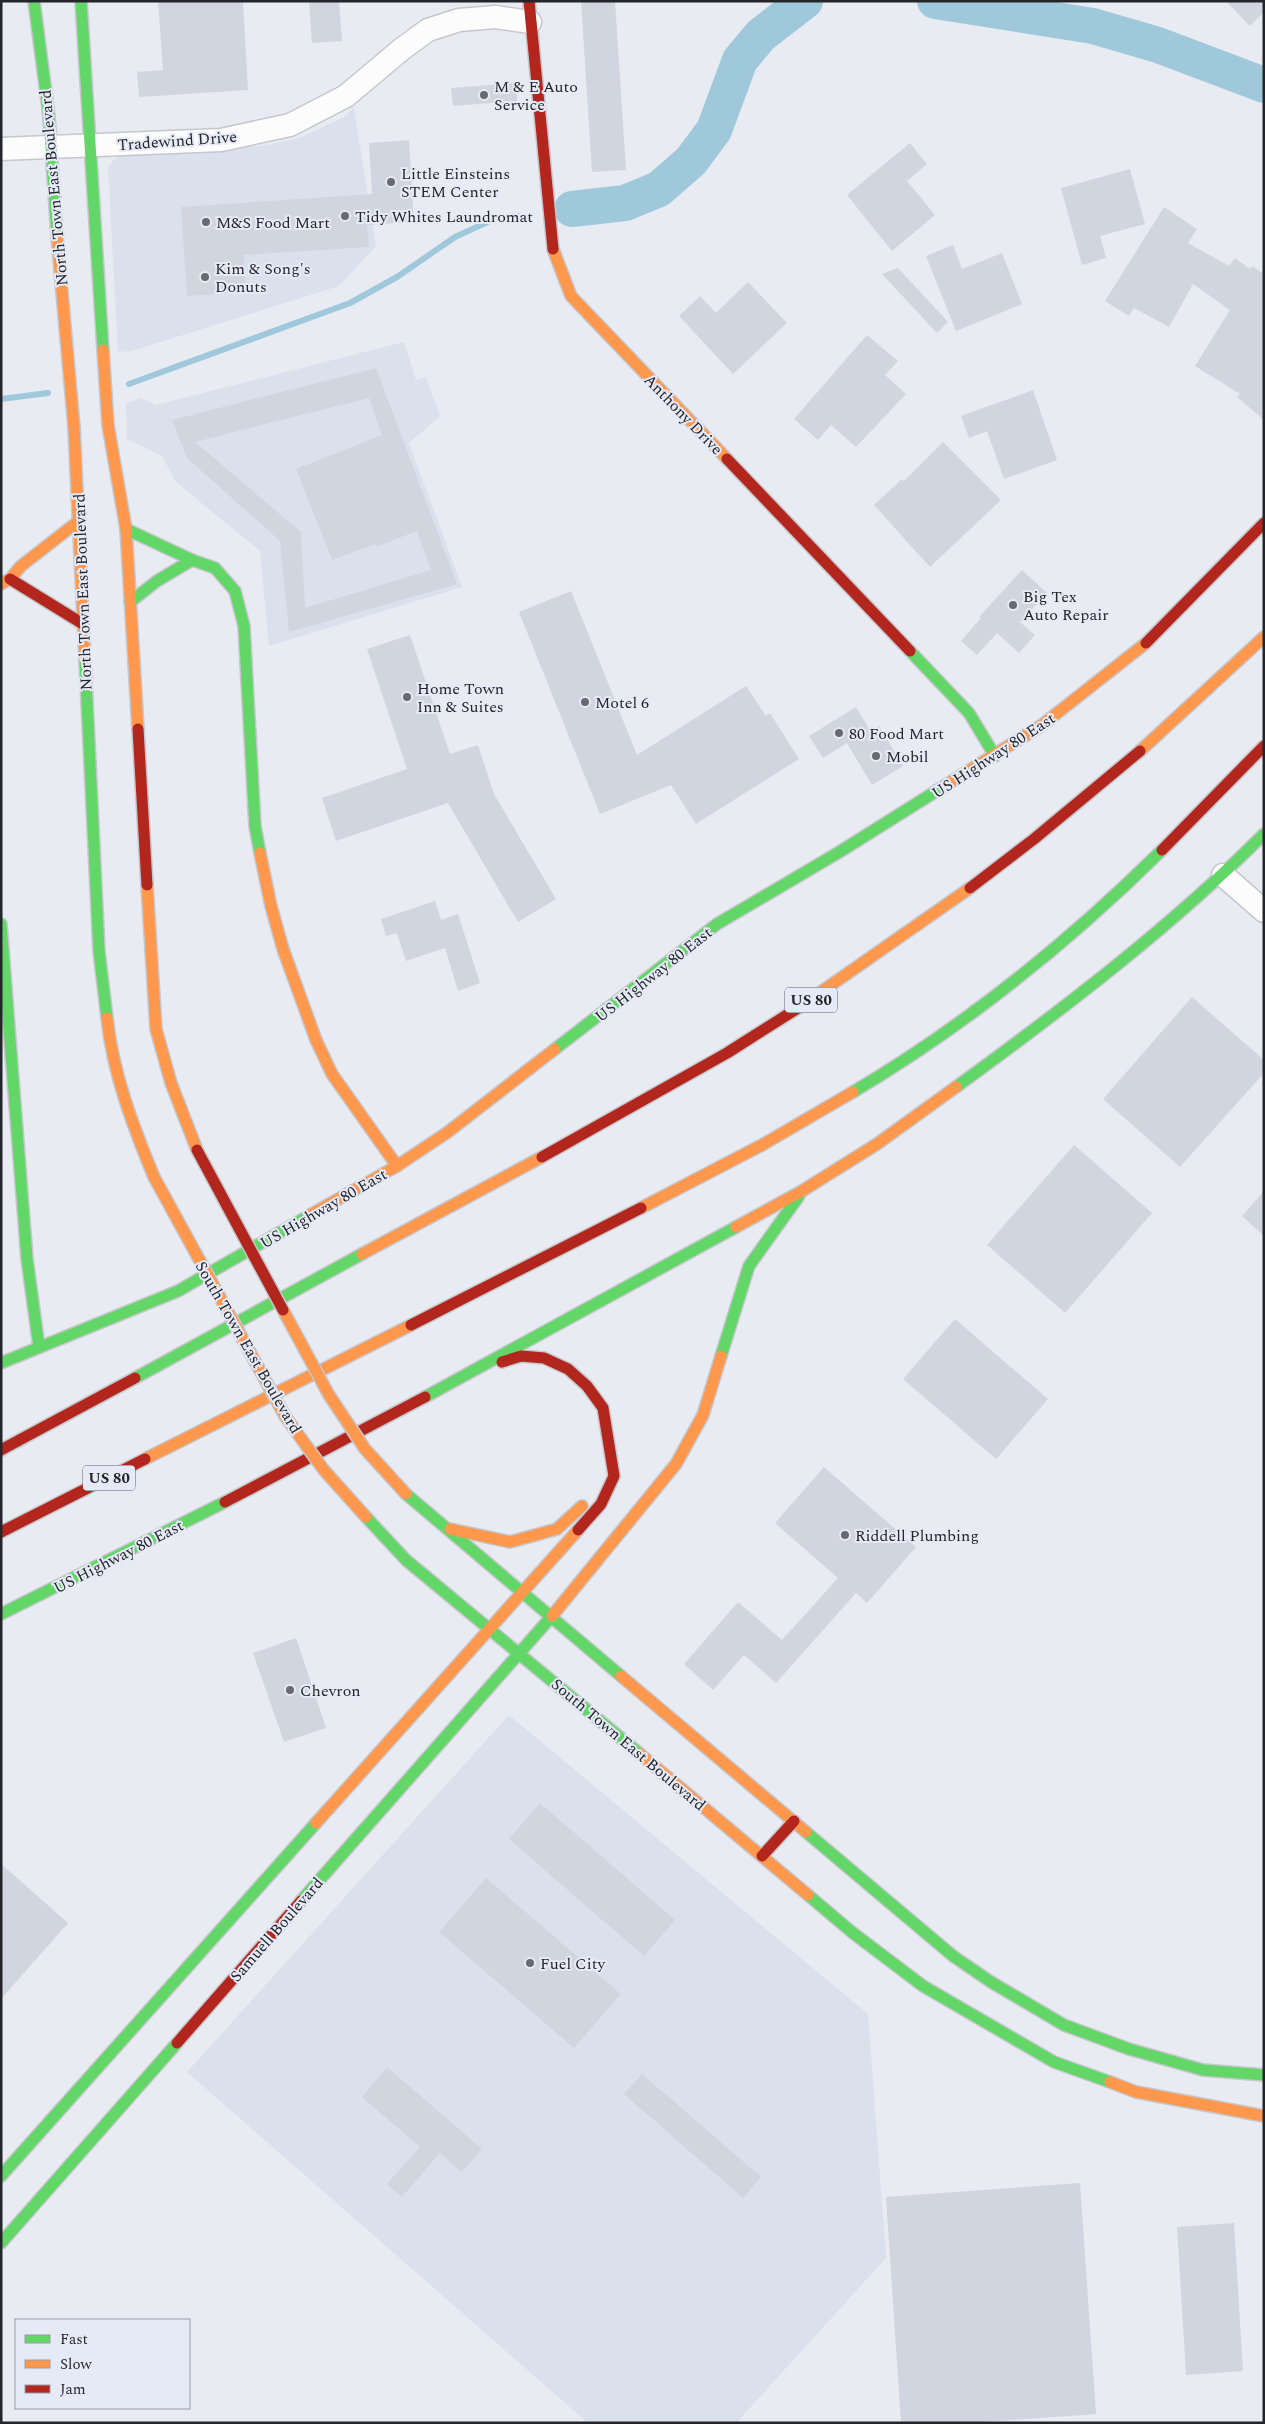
<svg xmlns="http://www.w3.org/2000/svg" width="1265" height="2424" viewBox="0 0 1265 2424" font-family="Spectral,serif">
  <style>
    .built { fill: #dbe0ed }
    .lines { fill: none; stroke-linecap: round; stroke-linejoin: round }
    .stream { stroke: #9fc9db; stroke-width: 6 }
    .river { stroke: #9fc9db; stroke-width: 36 }
    .building { fill: #d1d5e0; fill-rule: evenodd }
    .street-casing { stroke: #c5c7cc; stroke-width: 25 }
    .fast-casing { stroke: #c5c7cc; stroke-width: 14 }
    .slow-casing { stroke: #c5c7cc; stroke-width: 14 }
    .jam-casing { stroke: #c5c7cc; stroke-width: 14 }
    .street { stroke: #fcfcfd; stroke-width: 22 }
    .fast { stroke: #63d668; stroke-width: 11 }
    .slow { stroke: #ff974d; stroke-width: 11 }
    .jam { stroke: #b3261e; stroke-width: 11 }
    .slow-bridge-casing { stroke: #c5c7cc; stroke-width: 14; stroke-linecap: butt }
    .jam-bridge-casing { stroke: #c5c7cc; stroke-width: 14; stroke-linecap: butt }
    .slow-bridge { stroke: #ff974d; stroke-width: 11 }
    .jam-bridge { stroke: #b3261e; stroke-width: 11 }
    .poi-dot { fill: #696a70; stroke: #e5eaf6; stroke-width: 2 }
    .labels { text-anchor: middle; stroke-width: 4; stroke-linejoin: round; paint-order: stroke }
    .shield { fill: #e5eaf6; stroke: #5e6067; stroke-width: 1 }
    .shield-label { font-size: 15px; font-weight: bold; fill: #24252a }
    .poi-label { font-size: 16px; fill: #24252a; stroke: #e5eaf6; text-anchor: start }
    .street-label { font-size: 16px; fill: #24252a; stroke: #e5eaf6 }
  </style>
  <rect width="100%" height="100%" fill="#e9ebf2"/>
  <!-- built -->
  <g class="built">
    <path d="M354 108 376 246 339 286 132 351 118 352 108 168 113 160 126 152 214 150 267 145 300 138 344 117Z"/>
    <path d="M404 342 416 380 426 377 440 416 409 443 462 587 269 646 260 551 176 482 162 456 127 439 126 404 141 398 156 405Z"/>
    <path d="M509 1715 868 2014 886 2258 736 2423H588L187 2072Z"/>
  </g>
  <g class="lines">
    <!-- stream -->
    <g class="stream">
      <path d="M129 384 350 303 397 277 455 237 494 219 518 216"/>
      <path d="M1 399 48 393"/>
    </g>
    <!-- river -->
    <g class="river">
      <path d="M935 1 1093 26 1158 45 1264 85"/>
      <path d="M572 209 625 203 659 189 691 161 714 130 740 60 761 35 805 1"/>
    </g>
  </g>
  <!-- building -->
  <g class="building">
    <path d="M158 1H243L248 90 139 97 137 72 163 70Z"/>
    <path d="M309 1H339L342 41 312 43Z"/>
    <path d="M581 1H615L626 170 592 172Z"/>
    <path d="M1226 1H1264V12L1250 26Z"/>
    <path d="M516 83 517 101 453 106 451 88Z"/>
    <path d="M409 140 414 222 367 225 369 247 244 255 246 292 187 296 181 207 372 194 369 143Z"/>
    <path d="M910 143 927 164 907 181 935 215 892 251 847 195Z"/>
    <path d="M1130 169 1145 224 1100 236 1106 258 1082 265 1061 188Z"/>
    <path d="M1164 207 1197 229 1188 243 1229 266 1235 258 1250 269 1252 266 1264 274V420L1237 397 1240 394 1195 366 1230 310 1193 284 1169 327 1134 308 1129 316 1105 301Z"/>
    <path d="M953 245 962 269 1002 253 1022 304 956 331 926 256Z"/>
    <path d="M898 268 948 322 937 333 882 274Z"/>
    <path d="M748 282 787 323 733 374 679 316 700 296 716 313Z"/>
    <path d="M867 335 898 361 885 375 906 394 856 447 831 425 818 440 794 419Z"/>
    <path d="M376 368 457 584 289 632 280 541 187 458 172 420ZM369 398 382 435 296 469 332 560 375 544 376 547 417 531 431 570 305 608 301 532 195 442Z"/>
    <path d="M1033 390 1057 460 1004 479 987 431 969 438 961 416Z"/>
    <path d="M943 442 1001 500 930 567 874 505 902 479 904 481Z"/>
    <path d="M1022 570 1047 593 1020 622 1035 635 1019 653 997 633 977 655 961 641 981 618 979 617Z"/>
    <path d="M571 591 637 755 746 686 766 716 770 713 799 759 696 824 671 785 600 814 519 612Z"/>
    <path d="M410 635 450 754 478 745 494 794 556 899 518 922 448 803 336 841 322 798 407 769 367 649Z"/>
    <path d="M856 707 871 732 879 726 903 766 872 785 847 743 823 758 809 736Z"/>
    <path d="M435 901 441 920 458 914 480 983 458 991 445 948 406 961 397 933 386 936 381 919Z"/>
    <path d="M1192 997 1264 1060V1073L1180 1167 1103 1099Z"/>
    <path d="M1074 1145 1152 1213 1065 1313 987 1245Z"/>
    <path d="M1264 1191V1236L1242 1216Z"/>
    <path d="M955 1319 1048 1399 996 1459 903 1379Z"/>
    <path d="M824 1467 916 1547 867 1603 856 1593 776 1683 744 1655 713 1690 684 1664 738 1602 782 1640 838 1578 775 1523Z"/>
    <path d="M296 1638 326 1728 284 1742 253 1653Z"/>
    <path d="M540 1803 675 1920 644 1956 509 1839Z"/>
    <path d="M1 1864 68 1923 1 1999Z"/>
    <path d="M486 1878 621 1994 574 2048 439 1932Z"/>
    <path d="M387 2067 482 2149 462 2172 440 2153 402 2197 387 2184 420 2147 362 2097Z"/>
    <path d="M642 2074 761 2177 743 2198 624 2094Z"/>
    <path d="M1080 2183 1096 2414 968 2423H901L886 2197Z"/>
    <path d="M1234 2223 1243 2371 1186 2375 1177 2227Z"/>
  </g>
  <g class="lines">
    <!-- street casing -->
    <g class="street-casing">
      <g id="street">
        <path d="M1 149 221 140 290 125 346 96 402 49 428 30 459 20 495 17 530 22"/>
        <path d="M1223 875 1264 911"/>
      </g>
    </g>
    <!-- fast casing -->
    <g class="fast-casing">
      <g id="fast">
        <path d="M34 1 49 116 57 236"/>
        <path d="M81 1 103 350"/>
        <path d="M1262 526 1264 524"/>
        <path d="M126 529 192 560 215 568 235 591 244 626 255 826 260 853"/>
        <path d="M130 602 157 581 192 560"/>
        <path d="M910 651 969 713 995 756"/>
        <path d="M85 660 99 951 107 1018"/>
        <path d="M1 924 27 1259 39 1347"/>
        <path d="M555 1049 717 924 841 851 946 785"/>
        <path d="M956 1087C1062 1010 1172 926 1264 834"/>
        <path d="M853 1092C966 1025 1068 943 1162 850"/>
        <path d="M721 1356 749 1266 799 1196"/>
        <path d="M1 1363 178 1291 310 1215"/>
        <path d="M135 1378 362 1254"/>
        <path d="M425 1397 736 1227"/>
        <path d="M406 1494 621 1676"/>
        <path d="M366 1517 406 1560 640 1754"/>
        <path d="M1 1614 225 1502"/>
        <path d="M806 1832 953 1956 991 1982 1064 2025 1129 2049 1203 2070 1264 2075"/>
        <path d="M808 1895 853 1933 923 1986 1054 2062 1110 2082"/>
        <path d="M301 1901 552 1616"/>
        <path d="M1 2176 316 1823"/>
        <path d="M1 2243 177 2043"/>
      </g>
    </g>
    <!-- slow casing -->
    <g class="slow-casing">
      <g id="slow">
        <path d="M57 236 74 427 85 660"/>
        <path d="M553 249 571 296 727 459"/>
        <path d="M103 350 108 425 126 529 138 729"/>
        <path d="M1 584 10 579 21 566 80 520"/>
        <path d="M1140 751 1264 637"/>
        <path d="M946 785 1042 725 1146 643"/>
        <path d="M260 853 271 906 283 949 316 1040 332 1074 397 1166"/>
        <path d="M147 885 156 1029 171 1083 197 1150"/>
        <path d="M798 1008 970 888"/>
        <path d="M107 1018C113 1074 133 1126 154 1177"/>
        <path d="M641 1208 762 1145 853 1092"/>
        <path d="M310 1215 397 1166 448 1132 555 1049"/>
        <path d="M736 1227 802 1191 877 1144 956 1087"/>
        <path d="M362 1254 542 1157"/>
        <path d="M145 1459 411 1325"/>
        <path d="M450 1529 510 1542 557 1529 582 1506"/>
        <path d="M552 1616 676 1464 703 1415 721 1356"/>
        <path d="M621 1676 806 1832"/>
        <path d="M640 1754 808 1895"/>
        <path d="M316 1823 578 1530"/>
        <path d="M1110 2082 1136 2092 1264 2116"/>
      </g>
    </g>
    <!-- jam casing -->
    <g class="jam-casing">
      <g id="jam">
        <path d="M529 1 553 249"/>
        <path d="M727 459 910 651"/>
        <path d="M10 579 83 624"/>
        <path d="M1146 643 1264 523"/>
        <path d="M138 729 147 885"/>
        <path d="M1162 850 1264 746"/>
        <path d="M970 888 1034 839 1140 751"/>
        <path d="M542 1157 727 1053 798 1008"/>
        <path d="M411 1325 641 1208"/>
        <path d="M502 1362 521 1356 544 1358 568 1369 587 1386 603 1408 614 1476 601 1504 578 1530"/>
        <path d="M1 1450 135 1378"/>
        <path d="M225 1502 425 1397"/>
        <path d="M1 1532 145 1459"/>
        <path d="M762 1856 794 1821"/>
        <path d="M177 2043 301 1901"/>
      </g>
    </g>
    <!-- street -->
    <use href="#street" class="street"/>
    <!-- fast -->
    <use href="#fast" class="fast"/>
    <!-- slow -->
    <use href="#slow" class="slow"/>
    <!-- jam -->
    <use href="#jam" class="jam"/>
    <!-- slow-bridge casing -->
    <g class="slow-bridge-casing">
      <g id="slow-bridge">
        <path d="M154 1177 285 1416 323 1469 366 1517"/>
        <path d="M283 1310 329 1395 365 1449 406 1494"/>
      </g>
    </g>
    <!-- jam-bridge casing -->
    <g class="jam-bridge-casing">
      <path id="jam-bridge" d="M197 1150 283 1310"/>
    </g>
    <!-- slow-bridge -->
    <use href="#slow-bridge" class="slow-bridge"/>
    <!-- jam-bridge -->
    <use href="#jam-bridge" class="jam-bridge"/>
  </g>
  <!-- markers -->
  <g class="poi-dot">
    <circle cx="484" cy="95" r="5"/>
    <circle cx="391" cy="182" r="5"/>
    <circle cx="345" cy="216" r="5"/>
    <circle cx="206" cy="222" r="5"/>
    <circle cx="205" cy="277" r="5"/>
    <circle cx="1013" cy="605" r="5"/>
    <circle cx="407" cy="697" r="5"/>
    <circle cx="585" cy="702" r="5"/>
    <circle cx="839" cy="733" r="5"/>
    <circle cx="876" cy="756" r="5"/>
    <circle cx="845" cy="1535" r="5"/>
    <circle cx="290" cy="1690" r="5"/>
    <circle cx="530" cy="1963" r="5"/>
  </g>
  <g class="labels">
    <!-- shield labels -->
    <g class="shield">
      <rect x="785" y="987.5" width="52" height="25" rx="4"/>
      <rect x="83" y="1465.5" width="52" height="25" rx="4"/>
    </g>
    <g class="shield-label">
      <text x="811" y="1005">US 80</text>
      <text x="109" y="1483">US 80</text>
    </g>
    <!-- poi labels -->
    <g class="poi-label">
      <text x="494" y="92">M &amp; E Auto<tspan x="494" dy="18">Service</tspan></text>
      <text x="401" y="179">Little Einsteins<tspan x="401" dy="18">STEM Center</tspan></text>
      <text x="355" y="222">Tidy Whites Laundromat</text>
      <text x="216" y="228">M&amp;S Food Mart</text>
      <text x="215" y="274">Kim &amp; Song's<tspan x="215" dy="18">Donuts</tspan></text>
      <text x="1023" y="602">Big Tex<tspan x="1023" dy="18">Auto Repair</tspan></text>
      <text x="417" y="694">Home Town<tspan x="417" dy="18">Inn &amp; Suites</tspan></text>
      <text x="595" y="708">Motel 6</text>
      <text x="849" y="739">80 Food Mart</text>
      <text x="886" y="762">Mobil</text>
      <text x="855" y="1541">Riddell Plumbing</text>
      <text x="300" y="1696">Chevron</text>
      <text x="540" y="1969">Fuel City</text>
    </g>
    <!-- street labels -->
    <g class="street-label">
      <text transform="translate(177 140) rotate(-4)" y="6">Tradewind Drive</text>
      <text transform="translate(53 188) rotate(-95)" y="6">North Town East Boulevard</text>
      <text transform="translate(684 414) rotate(46)" y="6">Anthony Drive</text>
      <text transform="translate(82 592) rotate(-92)" y="6">North Town East Boulevard</text>
      <text transform="translate(993 755) rotate(-33)" y="6">US Highway 80 East</text>
      <text transform="translate(653 974) rotate(-38)" y="6">US Highway 80 East</text>
      <text transform="translate(323 1208) rotate(-30)" y="6">US Highway 80 East</text>
      <text transform="translate(249 1347) rotate(60)" y="6">South Town East Boulevard</text>
      <text transform="translate(118 1556) rotate(-27)" y="6">US Highway 80 East</text>
      <text transform="translate(629 1744) rotate(40)" y="6">South Town East Boulevard</text>
      <text transform="translate(276 1929) rotate(-49)" y="6">Samuell Boulevard</text>
    </g>
  </g>
  <!-- border -->
  <rect width="1265" height="2424" fill="none" stroke="#24252a" stroke-width="5"/>
  <!-- legend -->
  <rect x="15" y="2319" width="175" height="90" fill="#e5eaf6" stroke="#989ba4"/>
  <rect x="25" y="2335" width="25" height="8" fill="#63d668" stroke="#989ba4"/>
  <text x="60" y="2344" font-size="15" fill="#24252a">Fast</text>
  <rect x="25" y="2360" width="25" height="8" fill="#ff974d" stroke="#989ba4"/>
  <text x="60" y="2369" font-size="15" fill="#24252a">Slow</text>
  <rect x="25" y="2385" width="25" height="8" fill="#b3261e" stroke="#989ba4"/>
  <text x="60" y="2394" font-size="15" fill="#24252a">Jam</text>
</svg>
